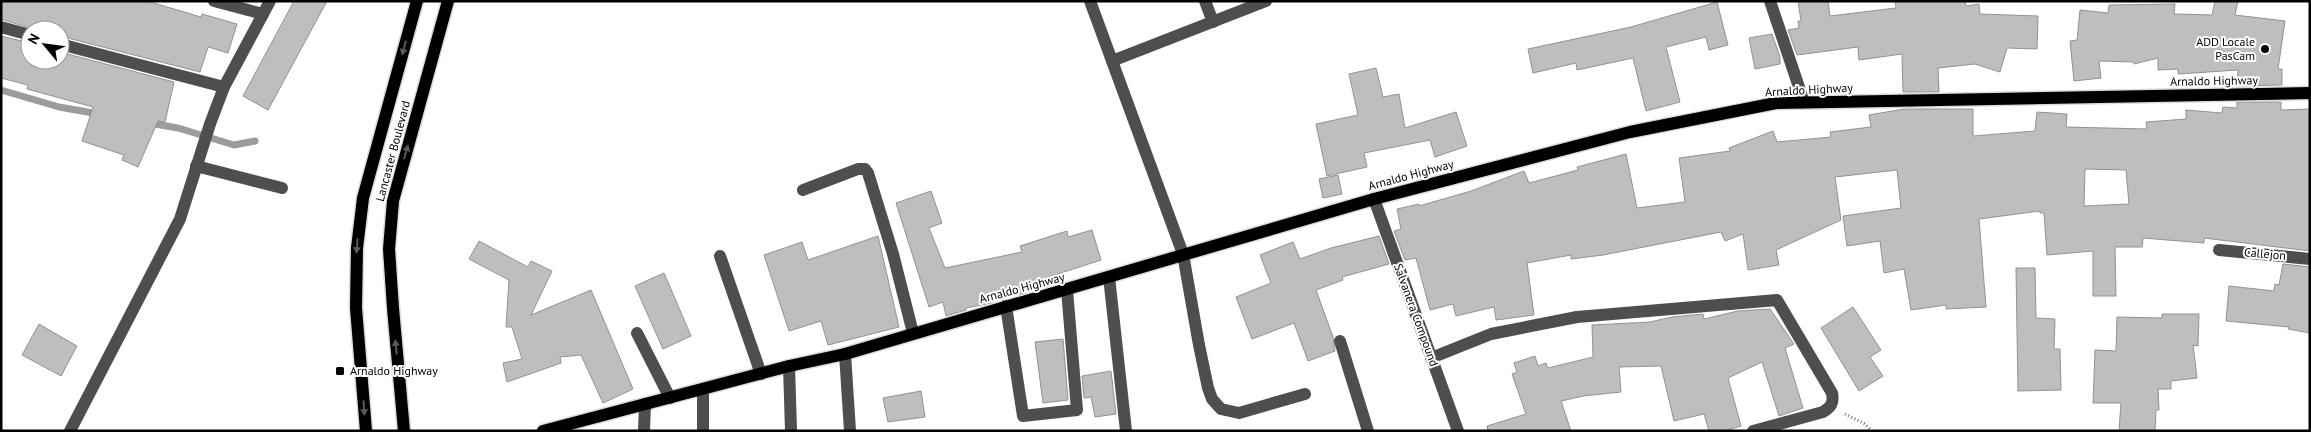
<svg xmlns="http://www.w3.org/2000/svg" width="2311" height="432" viewBox="0 0 2311 432" font-family="'PT Sans',sans-serif">
  <style>
    .lines { fill: none; stroke-linecap: round; stroke-linejoin: round }
    .stream { stroke: #9c9c9c; stroke-width: 7 }
    .building { fill: #bebebe; stroke: #929292; fill-rule: evenodd }
    .major-casing { stroke: #dbdbdb; stroke-width: 15 }
    .path { stroke: #707070; stroke-width: 3; stroke-dasharray: 1 2.5; stroke-linecap: butt }
    .minor { stroke: #4e4e4e; stroke-width: 12 }
    .major { stroke: #000; stroke-width: 12 }
    .oneway { fill: #595959 }
    .poi-dot { fill: #000; stroke: #fff; stroke-width: 2 }
    .labels { text-anchor: middle; stroke-width: 4; stroke-linejoin: round; paint-order: stroke }
    .poi-label { font-size: 12px; fill: #000; stroke: #fff; text-anchor: end }
    .street-label { font-size: 12px; fill: #000; stroke: #fff }
  </style>
  <rect width="100%" height="100%" fill="#fff"/>
  <g class="lines">
    <!-- stream -->
    <g class="stream">
      <path d="M1 90 59 107 99 114"/>
      <path d="M149 123 178 128 234 145 255 141"/>
    </g>
  </g>
  <!-- building -->
  <g class="building">
    <path d="M1 1H147L201 17 202 14 237 24 228 53 208 47 200 72 60 36V30H36L1 19Z"/>
    <path d="M294 1H327L268 110 243 96Z"/>
    <path d="M1798 1H1828L1830 16 1896 8 1895 1H1965L1966 6 1979 4 1980 14 2038 16 2037 49 2007 48 2000 72 1975 64 1938 68 1939 92H1903L1902 54 1859 60 1858 47 1797 55 1788 30 1799 28 1798 21H1801Z"/>
    <path d="M2215 1H2238L2235 15 2285 21 2278 69H2282V85L2237 86 2238 70 2178 74V69L2158 70V58L2134 64V62L2099 61 2101 78 2074 81 2070 41 2077 40 2080 10 2108 13 2109 5 2175 4 2174 14 2212 15Z"/>
    <path d="M1717 2 1728 45 1709 50 1706 37 1666 47 1680 102 1646 111 1633 58 1577 70 1576 63 1533 73 1528 49 1631 27Z"/>
    <path d="M1772 34 1780 57V64L1755 69 1749 38Z"/>
    <path d="M1 36 30 43V60H60V52L174 82 165 122 158 121 138 167 122 160 124 155 82 141 93 107 27 89 28 85 1 78Z"/>
    <path d="M1376 68 1383 97 1399 94 1405 128 1456 112 1467 146 1435 157 1430 140 1364 153 1367 167 1327 176 1316 124 1358 115 1349 74Z"/>
    <path d="M2237 102H2281V110L2310 109V251L2204 238V243L2143 238 2142 247H2115L2116 296H2093V251L2047 255 2044 213H2040V211L1979 219 1986 307 1946 309V305L1911 310 1904 269 1884 273 1880 241 1847 246 1843 216 1901 208 1897 170 1835 177 1841 220 1776 250 1779 265 1748 270 1743 234 1725 241 1721 232 1603 255 1571 259V255L1527 263 1534 315 1496 320 1494 307 1456 316 1453 304 1430 310 1416 258 1405 260 1394 231 1401 229 1397 209 1419 204V206L1471 191 1524 171 1529 183 1578 170 1577 167 1626 154 1637 208 1685 202 1679 158 1730 151 1729 148 1773 131 1777 142 1831 137 1830 132 1871 127 1869 115 1904 109H1973V136L2035 131 2037 112 2067 114 2066 127 2147 129 2146 122 2186 119V110L2222 113 2223 107 2237 108ZM2085 169 2126 170 2129 204 2084 206Z"/>
    <path d="M1338 175 1342 194 1323 198 1319 179Z"/>
    <path d="M931 191 942 223 929 228 945 268 1022 252 1020 246 1067 231 1068 237 1092 230 1101 260 1024 285 1025 293 990 300 991 303 966 308V310L946 316 943 302 929 307 896 203Z"/>
    <path d="M878 236 899 327 828 345 821 321 789 331 764 255 802 242 808 260Z"/>
    <path d="M1379 236 1389 264 1342 277 1343 280 1316 290 1333 337 1335 351 1308 361 1294 323 1252 339 1236 297 1271 283 1260 255 1293 242 1300 259 1331 248Z"/>
    <path d="M479 241 528 267 531 261 552 271 531 315 591 290 633 389 603 403 581 355 560 357 561 363 507 382 503 363 522 359 512 327H506L509 280 469 259Z"/>
    <path d="M2283 264 2310 267V333L2288 329 2289 327 2226 321 2229 286 2274 291 2275 284 2279 285Z"/>
    <path d="M2016 268H2035L2036 318 2055 319 2054 349H2060L2061 390 2018 391Z"/>
    <path d="M664 273 691 336 663 349 635 286Z"/>
    <path d="M1853 307 1881 350 1870 357 1883 376 1859 391 1821 328Z"/>
    <path d="M1770 309 1794 344 1785 348 1803 408 1779 416 1762 362 1728 378 1741 426 1724 431H1709L1704 414 1674 421 1661 366 1619 367 1621 392 1583 396 1561 401 1571 431H1488L1487 426 1526 414 1512 374 1517 372 1514 363 1535 356 1538 366 1546 363 1548 368 1593 357 1592 325 1650 322 1672 317 1703 314 1704 319 1738 311Z"/>
    <path d="M2162 314H2199L2198 346 2193 345 2197 378 2171 381V389H2158L2159 410H2156L2155 431H2119L2121 403H2093L2095 350 2116 351 2117 317 2162 318Z"/>
    <path d="M39 324 77 346 61 376 22 355Z"/>
    <path d="M1063 339 1068 400 1043 403 1035 342Z"/>
    <path d="M1111 371 1116 414 1095 417 1091 397 1084 398 1082 376Z"/>
    <path d="M921 391 925 417 888 422 883 398Z"/>
  </g>
  <g class="lines">
    <!-- major casing -->
    <g class="major-casing">
      <g id="major">
        <path d="M366 431 356 308 357 248 363 198 417 1"/>
        <path d="M404 431 393 308 389 249 393 201 448 1"/>
        <path d="M543 431 789 366 845 354 1374 199 1630 132 1776 103 2310 93"/>
      </g>
    </g>
    <!-- path -->
    <path class="path" d="M1845 414 1865 424 1872 431"/>
    <!-- minor -->
    <g class="minor">
      <path d="M214 1 263 14"/>
      <path d="M1090 1 1183 254 1199 345 1208 388 1212 399 1221 409 1239 413 1305 394"/>
      <path d="M1205 1 1213 22"/>
      <path d="M1770 1 1804 102"/>
      <path d="M1 27 30 35"/>
      <path d="M60 44 224 87"/>
      <path d="M1112 61 1266 1"/>
      <path d="M196 166 282 188"/>
      <path d="M803 190 858 169H865L868 173 893 254 913 333"/>
      <path d="M1374 199 1458 431"/>
      <path d="M2219 250 2310 259"/>
      <path d="M720 256 761 374"/>
      <path d="M1109 277 1126 431"/>
      <path d="M1006 306 1023 416 1077 410 1067 290"/>
      <path d="M637 333 670 398"/>
      <path d="M1340 341 1368 431"/>
      <path d="M845 354 850 431"/>
      <path d="M1431 358 1491 334 1577 317 1777 300 1832 393C1834 403 1831 407 1823 412L1753 431"/>
      <path d="M789 366 791 431"/>
      <path d="M70 431 180 219 210 124 224 87 270 1"/>
      <path d="M644 431 645 404"/>
      <path d="M703 431V389"/>
    </g>
    <!-- major -->
    <use href="#major" class="major"/>
  </g>
  <!-- one-way arrows -->
  <defs><path id="oneway-solid" d="M-6-.8H1V-3.2L6.5 0L1 3.2V.8H-6Z" transform="scale(1.25)"/></defs>
  <g class="oneway">
    <use href="#oneway-solid" transform="translate(404 48) rotate(105)"/>
    <use href="#oneway-solid" transform="translate(406 152) rotate(-74)"/>
    <use href="#oneway-solid" transform="translate(357 246) rotate(95)"/>
    <use href="#oneway-solid" transform="translate(396 347) rotate(-96)"/>
    <use href="#oneway-solid" transform="translate(364 408) rotate(86)"/>
  </g>
  <!-- markers -->
  <g class="poi-dot">
    <circle cx="2265" cy="49" r="5"/>
    <rect x="335" y="366" width="10" height="10" rx="2.5"/>
  </g>
  <g class="labels">
    <!-- poi labels -->
    <g class="poi-label">
      <text x="2255" y="46">ADD Locale<tspan x="2255" dy="14">PasCam</tspan></text>
      <text x="350" y="375" text-anchor="start">Arnaldo Highway</text>
    </g>
    <!-- street labels -->
    <g class="street-label">
      <text transform="translate(2214 81) rotate(-1)" y="4">Arnaldo Highway</text>
      <text transform="translate(1809 90) rotate(-3)" y="4">Arnaldo Highway</text>
      <text transform="translate(393 151) rotate(-75)" y="4">Lancaster Boulevard</text>
      <text transform="translate(1411 175) rotate(-15)" y="4">Arnaldo Highway</text>
      <text transform="translate(2265 254) rotate(5)" y="4">Callejon</text>
      <text transform="translate(1022 288) rotate(-15)" y="4">Arnaldo Highway</text>
      <text transform="translate(1416 315) rotate(70)" y="4">Salvanera Compound</text>
    </g>
  </g>
  <!-- border -->
  <rect width="2311" height="432" fill="none" stroke="#000000" stroke-width="5"/>
  <!-- north arrow -->
  <g transform="translate(45 45) rotate(299)"><circle r="24" fill="#ffffff" stroke="#999999"/>
  <path d="M0-4L9 19L0 12L-9 19Z" fill="#000000"/>
  <text y="-8" font-size="14" font-weight="bold" text-anchor="middle" fill="#000000">N</text>
  </g>
</svg>
